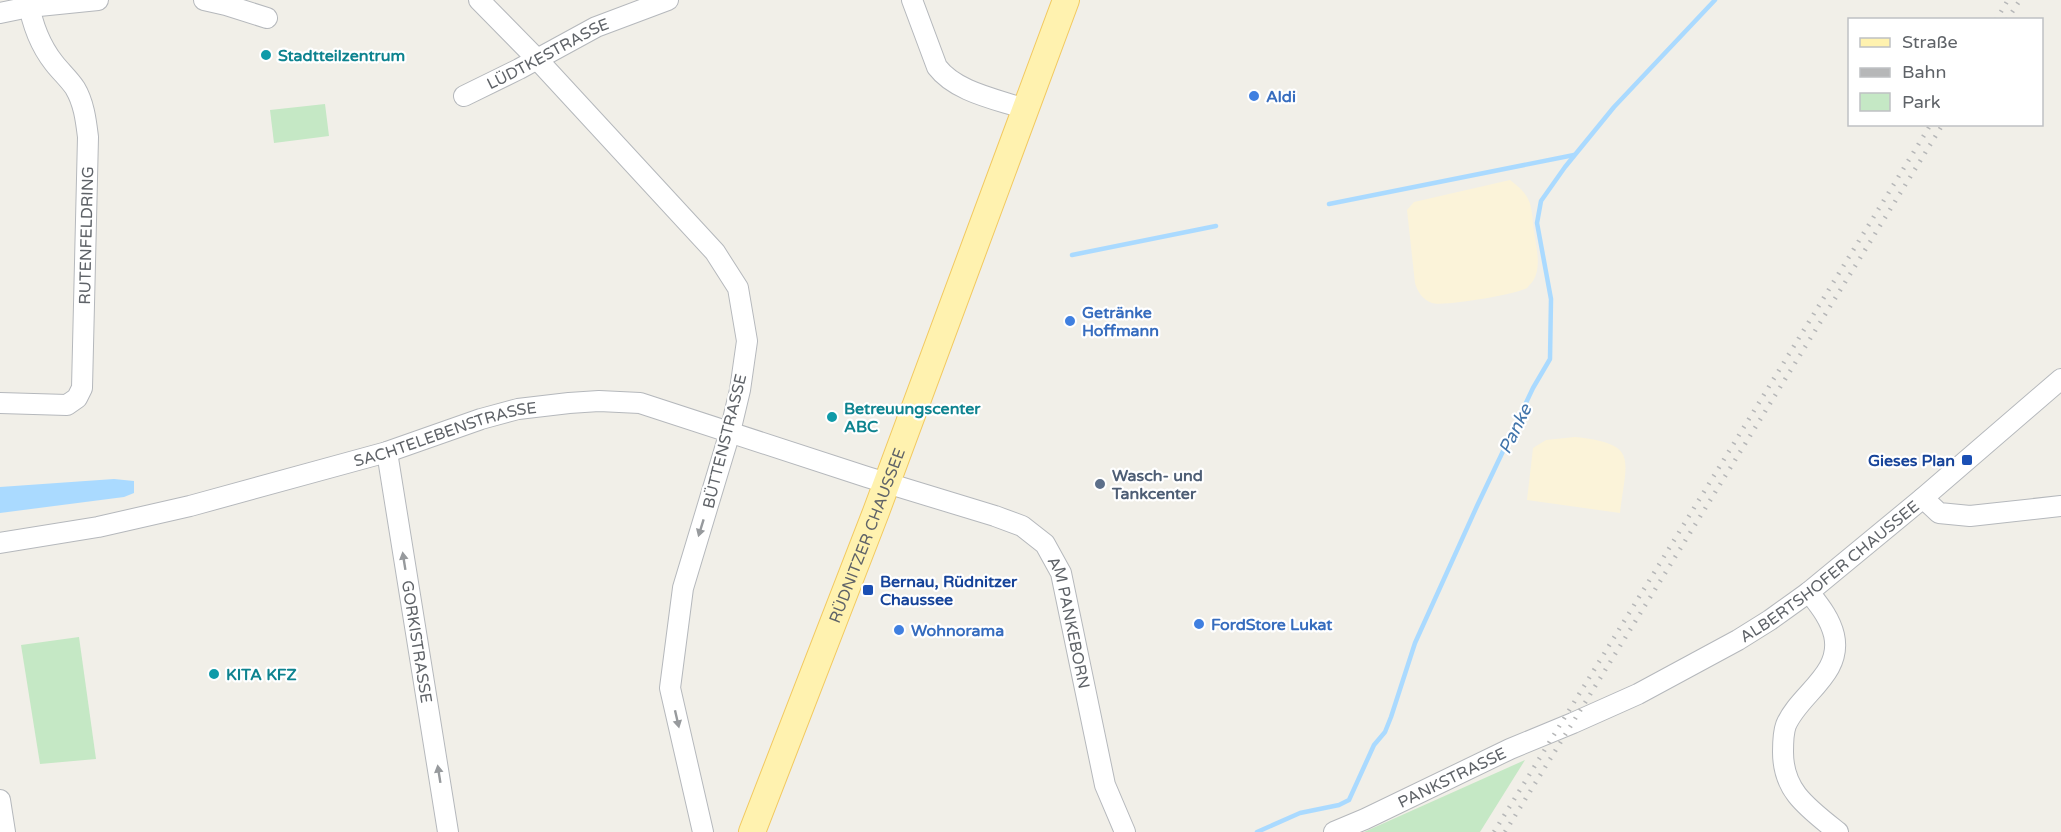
<svg xmlns="http://www.w3.org/2000/svg" width="2061" height="832" viewBox="0 0 2061 832" font-family="'Varela Round',sans-serif">
  <style>
    .green { fill: #c5e8c5 }
    .sand { fill: #fbf3d9 }
    .water { fill: #aadaff }
    .lines { fill: none; stroke-linecap: round; stroke-linejoin: round }
    .stream { stroke: #aadaff; stroke-width: 4.5 }
    .minor-casing { stroke: #b5b8bc; stroke-width: 22 }
    .major-casing { stroke: #f2c960; stroke-width: 28 }
    .minor { stroke: #fff; stroke-width: 20 }
    .major { stroke: #fff2af; stroke-width: 26 }
    .rail { stroke: #b6b7b8; stroke-width: 4.5; stroke-dasharray: 1.5 8; stroke-linecap: butt }
    .oneway { fill: #979a9d }
    .culture-dot { fill: #0f9aa8; stroke: #fff; stroke-width: 2 }
    .shop-dot { fill: #3f7fe0; stroke: #fff; stroke-width: 2 }
    .transit-dot { fill: #1a4fb4; stroke: #fff; stroke-width: 2 }
    .service-dot { fill: #5c6f8a; stroke: #fff; stroke-width: 2 }
    .labels { text-anchor: middle; stroke-width: 4.5; stroke-linejoin: round; paint-order: stroke }
    .street-label { font-size: 16px; fill: #5f6368; stroke: #fff }
    .culture-label { font-size: 16px; font-weight: bold; fill: #0d838f; stroke: #fff; text-anchor: start }
    .shop-label { font-size: 16px; font-weight: bold; fill: #366cbe; stroke: #fff; text-anchor: start }
    .transit-label { font-size: 16px; font-weight: bold; fill: #164399; stroke: #fff; text-anchor: end }
    .service-label { font-size: 16px; font-weight: bold; fill: #4e5e75; stroke: #fff; text-anchor: start }
    .water-label { font-size: 18px; font-style: italic; fill: #4174aa; stroke: #fff }
  </style>
  <rect width="100%" height="100%" fill="#f1efe8"/>
  <!-- green -->
  <g class="green">
    <path d="M325 104 329 136 274 143 270 110Z"/>
    <path d="M79 637 96 759 40 764 21 645Z"/>
    <path d="M1525 760 1480 832H1364Z"/>
  </g>
  <!-- sand -->
  <g class="sand">
    <path d="M1510 180C1533 197 1531 205 1534 231 1536 247 1542 267 1533 281 1532 282 1528 287 1527 288 1517 294 1443 307 1432 303 1423 300 1417 291 1415 283L1407 210 1414 202Z"/>
    <path d="M1575 437C1640 444 1626 459 1620 513L1527 500 1533 448 1546 440Z"/>
  </g>
  <!-- water -->
  <path class="water" d="M114 479 134 481V493L124 497 0 513V487Z"/>
  <g class="lines">
    <!-- stream -->
    <g class="stream">
      <path d="M1329 204 1574 155"/>
      <path d="M1072 255 1216 226"/>
      <path d="M1257 832 1300 813 1339 805 1349 800 1374 745 1385 732 1391 717 1415 643 1477 506 1533 388 1550 359 1551 299 1537 223 1541 201 1565 167 1614 107 1715 0"/>
    </g>
    <!-- minor casing -->
    <g class="minor-casing">
      <g id="minor">
        <path d="M204 0 226 5 267 18"/>
        <path d="M479 0 536 58 715 252 738 288 747 341 740 390 730 432 683 588 670 688 703 832"/>
        <path d="M912 0 937 67C956 92 996 99 1025 109"/>
        <path d="M0 13 29 7 98 0"/>
        <path id="s1" d="M464 96 519 69 596 27 668 0"/>
        <path id="s2" d="M0 403 67 405 77 398 82 388 88 137C86 121 84 103 75 88 69 79 61 72 54 63 39 44 32 24 28 0"/>
        <path id="s3" d="M387 452 448 832"/>
        <path d="M1923 498 1939 513 1970 516 2061 506"/>
        <path id="s4" d="M0 543 98 527 190 506 387 452 481 419 518 409 569 403 599 401 640 403 867 477 995 516 1022 526 1045 544 1061 573 1105 785 1125 832"/>
        <path d="M1809 592C1819 605 1830 618 1834 635 1843 674 1799 694 1786 725 1783 733 1783 744 1783 752 1783 768 1787 782 1797 795 1808 809 1824 821 1838 832"/>
        <path d="M0 800 5 832"/>
        <path id="s5" d="M1334 832 1365 819 1510 749 1573 723 1638 694 1738 640 1770 620 1809 592 1923 498 2061 379"/>
      </g>
    </g>
    <!-- major casing -->
    <g class="major-casing">
      <g id="major">
        <path id="s6" d="M752 832 876 512 1066 0"/>
      </g>
    </g>
    <!-- minor -->
    <use href="#minor" class="minor"/>
    <!-- major -->
    <use href="#major" class="major"/>
    <!-- rail -->
    <g class="rail">
      <path d="M1996 20 2008 0"/>
      <path d="M2007 20 2020 0"/>
      <path d="M1494 832 1931 124"/>
      <path d="M1505 832 1943 124"/>
    </g>
  </g>
  <!-- one-way arrows -->
  <defs><path id="oneway-solid" d="M-6-.8H1V-3.2L6.5 0L1 3.2V.8H-6Z" transform="scale(1.5)"/></defs>
  <g class="oneway">
    <use href="#oneway-solid" transform="translate(701 528) rotate(107)"/>
    <use href="#oneway-solid" transform="translate(404 561) rotate(-99)"/>
    <use href="#oneway-solid" transform="translate(677 719) rotate(77)"/>
    <use href="#oneway-solid" transform="translate(439 774) rotate(-99)"/>
  </g>
  <!-- markers -->
  <g class="culture-dot">
    <circle cx="266" cy="55" r="6"/>
    <circle cx="832" cy="417" r="6"/>
    <circle cx="214" cy="674" r="6"/>
  </g>
  <g class="shop-dot">
    <circle cx="1254" cy="96" r="6"/>
    <circle cx="1070" cy="321" r="6"/>
    <circle cx="1199" cy="624" r="6"/>
    <circle cx="899" cy="630" r="6"/>
  </g>
  <g class="transit-dot">
    <rect x="1961" y="454" width="12" height="12" rx="3"/>
    <rect x="862" y="584" width="12" height="12" rx="3"/>
  </g>
  <circle class="service-dot" cx="1100" cy="484" r="6"/>
  <g class="labels">
    <!-- street labels -->
    <g class="street-label">
      <text dy="6" stroke="none"><textPath href="#s1" startOffset="94">LÜDTKESTRASSE</textPath></text>
      <text dy="6" stroke="none"><textPath href="#s2" startOffset="243">RUTENFELDRING</textPath></text>
      <text dy="6" stroke="none"><textPath href="#s4" startOffset="459">SACHTELEBENSTRASSE</textPath></text>
      <text transform="translate(724 441) rotate(-76)" y="6">BÜTTENSTRASSE</text>
      <text dy="6" stroke="none"><textPath href="#s6" startOffset="318">RÜDNITZER CHAUSSEE</textPath></text>
      <text dy="6" stroke="none"><textPath href="#s5" startOffset="562">ALBERTSHOFER CHAUSSEE</textPath></text>
      <text dy="6" stroke="none"><textPath href="#s4" startOffset="1172">AM PANKEBORN</textPath></text>
      <text dy="6" stroke="none"><textPath href="#s3" startOffset="192">GORKISTRASSE</textPath></text>
      <text dy="6" stroke="none"><textPath href="#s5" startOffset="130">PANKSTRASSE</textPath></text>
    </g>
    <!-- culture labels -->
    <g class="culture-label">
      <text x="278" y="61">Stadtteilzentrum</text>
      <text x="844" y="414">Betreuungscenter<tspan x="844" dy="18">ABC</tspan></text>
      <text x="226" y="680">KITA KFZ</text>
    </g>
    <!-- shop labels -->
    <g class="shop-label">
      <text x="1266" y="102">Aldi</text>
      <text x="1082" y="318">Getränke<tspan x="1082" dy="18">Hoffmann</tspan></text>
      <text x="1211" y="630">FordStore Lukat</text>
      <text x="911" y="636">Wohnorama</text>
    </g>
    <!-- transit labels -->
    <g class="transit-label">
      <text x="1955" y="466">Gieses Plan</text>
      <text x="880" y="587" text-anchor="start">Bernau, Rüdnitzer<tspan x="880" dy="18">Chaussee</tspan></text>
    </g>
    <!-- service labels -->
    <g class="service-label">
      <text x="1112" y="481">Wasch- und<tspan x="1112" dy="18">Tankcenter</tspan></text>
    </g>
    <!-- water labels -->
    <g class="water-label">
      <text transform="translate(1515 429) rotate(-64)" y="6">Panke</text>
    </g>
  </g>
  <!-- legend -->
  <rect x="1848" y="18" width="195" height="108" fill="#ffffff" stroke="#bfc1c3" stroke-width="1.5"/>
  <rect x="1860" y="38" width="30" height="9" fill="#fff2af" stroke="#bfc1c3" stroke-width="1.5"/>
  <text x="1902" y="48" font-size="18" fill="#5f6368">Straße</text>
  <rect x="1860" y="68" width="30" height="9" fill="#b6b7b8" stroke="#bfc1c3" stroke-width="1.5"/>
  <text x="1902" y="78" font-size="18" fill="#5f6368">Bahn</text>
  <rect x="1860" y="93" width="30" height="18" fill="#c5e8c5" stroke="#bfc1c3" stroke-width="1.5"/>
  <text x="1902" y="108" font-size="18" fill="#5f6368">Park</text>
</svg>
